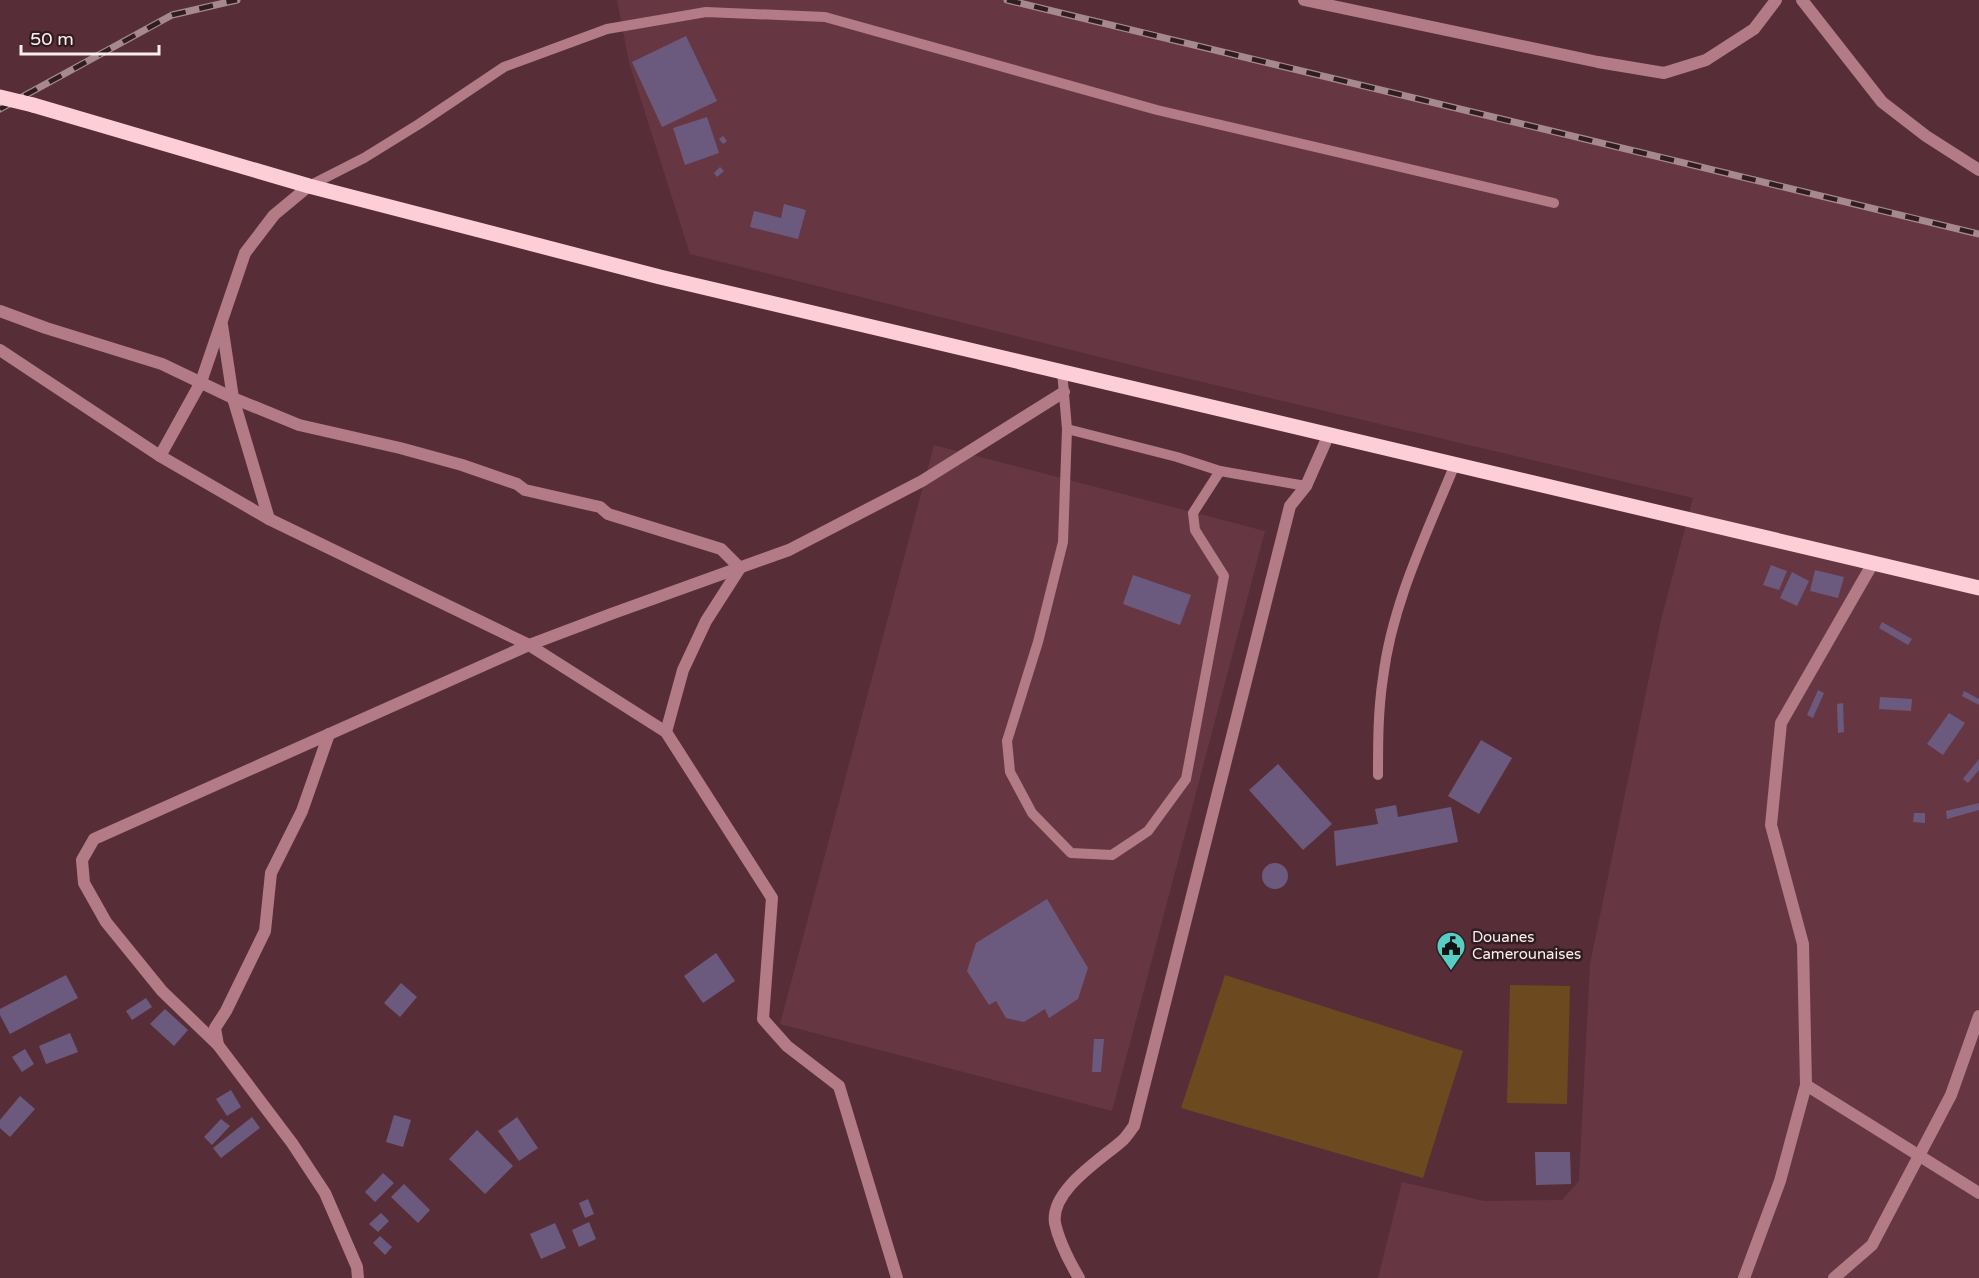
<svg xmlns="http://www.w3.org/2000/svg" width="1979" height="1278" viewBox="0 0 1979 1278" font-family="'Varela Round',sans-serif">
  <style>
    .built { fill: #663742 }
    .green { fill: #6d4920 }
    .building { fill: #6c5a7e }
    .lines { fill: none; stroke-linecap: round; stroke-linejoin: round }
    .service { stroke: #b27b85; stroke-width: 10 }
    .minor { stroke: #b27b85; stroke-width: 12 }
    .tertiary { stroke: #b27b85; stroke-width: 12 }
    .primary { stroke: #fdced6; stroke-width: 15 }
    .rail-casing { stroke: #a6898f; stroke-width: 7 }
    .rail { stroke: #301d21; stroke-width: 4.5; stroke-dasharray: 14; stroke-linecap: butt }
    .primary-bridge { stroke: #fdced6; stroke-width: 15 }
    .labels { text-anchor: middle; stroke-width: 5; stroke-linejoin: round; paint-order: stroke }
    .poi-label { font-size: 15px; fill: #feedf0; stroke: #301d21; text-anchor: start }
  </style>
  <rect width="100%" height="100%" fill="#572e37"/>
  <!-- built -->
  <g class="built">
    <path d="M617 0H1007L1979 234V1278H1378L1402 1182 1484 1201 1562 1200 1579 1181 1590 964 1661 620 1693 498 1135 366 690 254 629 62Z"/>
    <path d="M934 445 1265 531 1112 1111 780 1024Z"/>
  </g>
  <!-- green -->
  <g class="green">
    <path d="M1225 975 1463 1051 1423 1178 1181 1108Z"/>
    <path d="M1510 985 1570 986 1567 1104 1507 1103Z"/>
  </g>
  <!-- building -->
  <g class="building">
    <path d="M686 36 717 101 662 127 632 62Z"/>
    <path d="M707 117 719 153 685 165 673 128Z"/>
    <path d="M723 136 727 141 723 144 719 139Z"/>
    <path d="M720 167 724 171 717 177 714 173Z"/>
    <path d="M784 204 806 210 798 239 750 227 754 211 781 218Z"/>
    <path d="M1771 565 1787 571 1779 590 1763 585Z"/>
    <path d="M1815 570 1844 577 1838 598 1810 591Z"/>
    <path d="M1792 572 1809 581 1797 606 1780 598Z"/>
    <path d="M1133 575 1191 595 1180 625 1123 604Z"/>
    <path d="M1882 622 1912 639 1908 645 1879 628Z"/>
    <path d="M1818 690 1824 693 1813 718 1807 715Z"/>
    <path d="M1964 691 1979 699V705L1962 696Z"/>
    <path d="M1880 697 1912 699 1911 711 1879 709Z"/>
    <path d="M1843 703 1844 732 1838 733 1837 704Z"/>
    <path d="M1949 713 1965 723 1943 755 1927 744Z"/>
    <path d="M1481 740 1512 758 1479 814 1448 796Z"/>
    <path d="M1979 759V770L1968 783 1963 779Z"/>
    <path d="M1278 764 1332 824 1303 850 1249 790Z"/>
    <path d="M1979 803V810L1947 819 1946 811Z"/>
    <path d="M1396 805 1398 817 1451 807 1458 842 1336 866 1334 831 1378 824 1375 809Z"/>
    <path d="M1914 813H1925V823L1913 822Z"/>
    <circle cx="1275" cy="876" r="13"/>
    <path d="M1047 899 1088 968 1078 999 1049 1018 1045 1009 1024 1022 1006 1018 996 1001 989 1005 967 971 976 943Z"/>
    <path d="M716 953 735 981 703 1003 684 976Z"/>
    <path d="M66 975 78 998 10 1034 0 1015V1009Z"/>
    <path d="M401 983 417 997 400 1017 384 1003Z"/>
    <path d="M146 998 152 1007 132 1020 126 1011Z"/>
    <path d="M165 1009 188 1030 174 1046 150 1024Z"/>
    <path d="M70 1033 78 1052 46 1064 39 1046Z"/>
    <path d="M1094 1039H1104L1101 1072H1092Z"/>
    <path d="M25 1049 34 1064 22 1072 12 1057Z"/>
    <path d="M231 1090 241 1107 227 1116 216 1099Z"/>
    <path d="M20 1096 35 1109 10 1137 0 1128V1120Z"/>
    <path d="M394 1115 411 1120 403 1147 386 1142Z"/>
    <path d="M252 1117 260 1128 221 1158 213 1148Z"/>
    <path d="M517 1117 538 1148 519 1161 498 1131Z"/>
    <path d="M221 1119 230 1126 212 1145 204 1137Z"/>
    <path d="M477 1130 513 1166 485 1194 449 1159Z"/>
    <path d="M1535 1152H1570L1571 1184 1536 1185Z"/>
    <path d="M383 1173 394 1183 375 1202 365 1192Z"/>
    <path d="M404 1184 430 1210 418 1223 391 1197Z"/>
    <path d="M588 1199 594 1214 585 1218 579 1203Z"/>
    <path d="M381 1213 389 1221 378 1232 369 1224Z"/>
    <path d="M589 1222 596 1239 579 1247 572 1230Z"/>
    <path d="M555 1223 566 1248 541 1259 530 1234Z"/>
    <path d="M380 1236 392 1247 385 1255 373 1243Z"/>
  </g>
  <g class="lines">
    <!-- service -->
    <g class="service">
      <path d="M309 186 364 158 419 124 504 67 607 29 706 12 825 17 1157 110 1554 203"/>
      <path d="M1062 371 1067 429 1063 542 1038 642 1007 741 1010 772 1032 813 1071 853 1112 855 1148 831 1186 779 1224 576 1195 530 1193 513 1220 471"/>
      <path d="M1067 429 1177 457 1220 471 1306 486"/>
      <path d="M1378 775C1378 743 1378 710 1383 678 1392 603 1427 533 1455 464"/>
    </g>
    <!-- minor -->
    <g class="minor">
      <path d="M1802 0 1882 102 1926 136 1979 170"/>
      <path d="M0 311 46 328 162 364 233 398 299 425 400 448 462 465 517 484 525 490 600 507 608 514 721 549 740 568 706 621 683 670 666 732"/>
      <path d="M222 325 233 398 269 519"/>
      <path d="M0 350 160 456 269 519 529 645 666 732 772 898 763 1019 787 1046 839 1086 897 1278"/>
      <path d="M160 456 201 382 245 253 274 215 309 186"/>
      <path d="M218 1045 215 1028 226 1011 265 931 271 873 302 811 329 734"/>
      <path d="M1806 1085 1979 1193"/>
      <path d="M358 1278 357 1267 325 1193 292 1143 218 1045 162 991 106 922 84 883 82 860 94 839 529 645 611 614 789 550 922 481 1064 392"/>
      <path d="M1079 1278C1069 1261 1059 1242 1055 1223 1050 1190 1102 1159 1123 1140 1127 1136 1130 1131 1134 1126L1290 506 1306 486 1329 434"/>
      <path d="M1744 1278 1780 1181 1806 1085 1803 944 1771 825 1781 723 1873 563"/>
      <path d="M1834 1278 1872 1245 1951 1095 1979 1016"/>
    </g>
    <!-- tertiary -->
    <path class="tertiary" d="M1304 0 1598 62 1664 73 1706 60 1754 29 1776 0"/>
    <!-- primary -->
    <path class="primary" d="M33 105 309 186 660 277 1979 588"/>
    <!-- rail casing -->
    <g class="rail-casing">
      <g id="rail">
        <path d="M1007 0 1979 234"/>
        <path d="M0 109 172 15 237 0"/>
      </g>
    </g>
    <!-- rail -->
    <use href="#rail" class="rail"/>
    <!-- primary-bridge -->
    <path class="primary-bridge" d="M0 97 33 105"/>
  </g>
  <!-- icons -->
  <defs>
    <g id="civic-pin" transform="scale(1.5)"><path d="M0 17L-7.5 6A9.5 9.5 0 1 1 7.5 6Z" fill="#56cec3" stroke="#301d21"/><path d="M-.6-6.5H3V-4.5H.6V-3L4-1V1h2V6H-6V1h2V-1L-.6-3ZM-1.2 2.5V6h2.4V2.5Z" fill="#111"/></g>
  </defs>
  <g fill-rule="evenodd">
    <use href="#civic-pin" x="1451" y="946"/>
  </g>
  <g class="labels">
    <!-- poi labels -->
    <g class="poi-label">
      <text x="1472" y="942">Douanes<tspan x="1472" dy="17">Camerounaises</tspan></text>
    </g>
  </g>
  <!-- scale -->
  <path d="M21 45v9h138v-9" fill="none" stroke="#feedf0" stroke-width="3"/>
  <text x="30" y="45" font-size="18" fill="#feedf0" stroke="#301d21" stroke-width="4.5" paint-order="stroke">50 m</text>
</svg>
